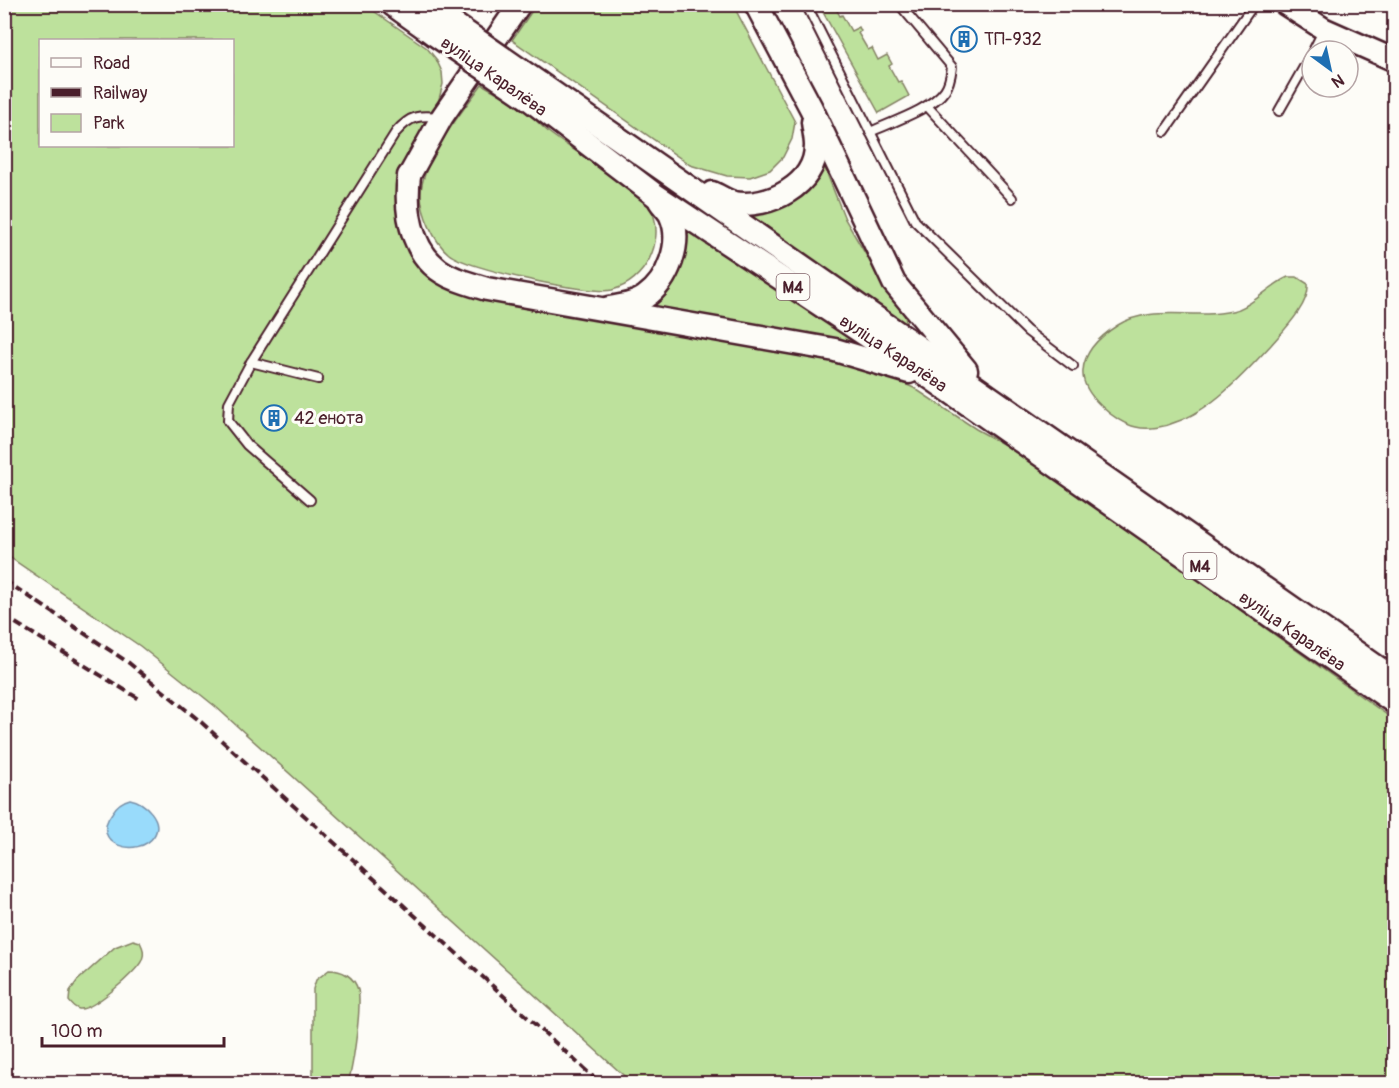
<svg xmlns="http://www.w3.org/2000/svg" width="1399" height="1088" viewBox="0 0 1399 1088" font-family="Pangolin,sans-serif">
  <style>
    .green { fill: #bde19c; stroke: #848064; stroke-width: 1.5; fill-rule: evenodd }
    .water { fill: #99dbfb; stroke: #7990a8; stroke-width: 1.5 }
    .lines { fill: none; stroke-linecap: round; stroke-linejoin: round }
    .lane-casing { stroke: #4a1f2b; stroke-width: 12 }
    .secondary-casing { stroke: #4a1f2b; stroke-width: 26 }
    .primary-casing { stroke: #4a1f2b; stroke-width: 27 }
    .lane { stroke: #fdfcf7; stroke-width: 8 }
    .secondary { stroke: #fdfcf7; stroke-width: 21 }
    .primary { stroke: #fdfcf7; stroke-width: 22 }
    .rail { stroke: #4a1f2b; stroke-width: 4; stroke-dasharray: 9 4.5; stroke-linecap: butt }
    .primary-bridge-casing { stroke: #4a1f2b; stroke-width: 27; stroke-linecap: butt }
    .primary-bridge { stroke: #fdfcf7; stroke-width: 22 }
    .labels { text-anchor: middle; stroke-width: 6; stroke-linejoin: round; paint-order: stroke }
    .shield { fill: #fdfcf7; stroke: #806168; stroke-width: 1.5 }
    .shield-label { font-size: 16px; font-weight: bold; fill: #4a1f2b }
    .poi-label { font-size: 18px; fill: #4a1f2b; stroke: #fdfcf7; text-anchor: start }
    .street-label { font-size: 18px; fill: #4a1f2b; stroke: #fdfcf7 }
  </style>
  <rect width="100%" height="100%" fill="#fdfcf7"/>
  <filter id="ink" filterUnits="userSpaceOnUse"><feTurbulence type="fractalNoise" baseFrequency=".0167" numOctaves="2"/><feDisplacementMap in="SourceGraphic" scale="12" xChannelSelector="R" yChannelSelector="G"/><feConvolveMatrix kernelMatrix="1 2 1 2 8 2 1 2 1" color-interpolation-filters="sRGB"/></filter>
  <g filter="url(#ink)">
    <!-- green -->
    <g class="green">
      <path d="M5 5H365L427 48 436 59 442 72 443 84 436 110 398 182 396 203 398 223 405 244 414 260 428 274 837 361 889 377 914 388 976 429 1026 457 1394 720V1083H632L216 707 140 646 5 554ZM40 40H232V146H40Z"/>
      <path d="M536 5H733L795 122 792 139 783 157 770 170 750 177 727 176 690 165 512 40Z"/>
      <path d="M819 5H834L840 16 842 15 851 31 859 27 861 31 858 33 868 50 872 48 878 60 887 55 892 64 889 66 898 82 901 81 909 96 879 113Z"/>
      <path d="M482 84C497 93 514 102 528 113 537 121 545 130 555 137 576 153 643 190 652 211 665 242 645 282 612 290 589 295 467 269 449 254 434 242 421 213 421 194 421 161 463 111 482 84Z"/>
      <path d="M820 156 845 219 883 284 904 312 907 326 742 214Z"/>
      <path d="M695 230 876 351 640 306 682 232Z"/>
      <path d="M1288 277H1297L1308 284C1310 304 1284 330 1271 345 1246 372 1212 410 1176 422 1165 427 1148 430 1136 427 1115 423 1081 393 1083 371 1084 351 1102 335 1118 325 1154 303 1200 322 1239 309 1257 302 1270 285 1288 277Z"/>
      <path d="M133 940 140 942C143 948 145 953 142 960 137 972 92 1011 79 1009 74 1008 72 1005 69 1001L70 991 77 981 115 947Z"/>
      <path d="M329 970C342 970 354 976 358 990 362 1007 353 1066 348 1083H313V989L316 980Z"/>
    </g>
    <!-- water -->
    <path class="water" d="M130 799C145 802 164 820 154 836 139 859 88 845 112 813 116 806 122 801 130 799Z"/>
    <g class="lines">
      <!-- lane casing -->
      <g class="lane-casing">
        <g id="lane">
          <path d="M806 4 915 221 1027 331 1073 366"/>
          <path d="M1313 51 1323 31"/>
          <path d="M927 106 1012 198"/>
          <path d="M1279 111 1312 53"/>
          <path d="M1165 131 1254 4"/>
          <path d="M870 132C892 122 932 109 945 90 950 83 951 74 952 67L899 4"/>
          <path d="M251 362 318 379"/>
          <path d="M310 500 247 445 228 421 229 403 251 362 396 132C411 115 419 115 440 117"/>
        </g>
      </g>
      <!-- secondary casing -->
      <g class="secondary-casing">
        <g id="secondary">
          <path d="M1285 4 1324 29 1394 60"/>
          <path d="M409 176 442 117 520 4"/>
        </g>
      </g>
      <!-- primary casing -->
      <g class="primary-casing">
        <g id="primary">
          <path d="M392 4 434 34"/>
          <path d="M425 4 445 18"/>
          <path d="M756 4 811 108 894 283 966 370"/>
          <path d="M539 83 1394 679"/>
          <path id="s1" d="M528 98 655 195 931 378 1394 702"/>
          <path d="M409 176C404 216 413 263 456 279 466 283 477 286 487 289L835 350 909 372"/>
          <path d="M712 193C719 196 727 201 734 203 768 209 816 185 816 146 816 138 814 130 813 122"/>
          <path d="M609 308C622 306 635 304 645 297 668 281 683 243 671 216 669 211 663 206 660 201"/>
        </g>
      </g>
      <!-- lane -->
      <use href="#lane" class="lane"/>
      <!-- secondary -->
      <use href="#secondary" class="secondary"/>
      <!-- primary -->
      <use href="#primary" class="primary"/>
      <!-- rail -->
      <g class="rail">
        <path d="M4 580 129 663 201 722 601 1084"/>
        <path d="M4 616 141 700"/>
      </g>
      <!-- primary-bridge casing -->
      <g class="primary-bridge-casing">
        <g id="primary-bridge">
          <path d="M445 18 539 83"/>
          <path d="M434 34 528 98"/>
        </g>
      </g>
      <!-- primary-bridge -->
      <use href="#primary-bridge" class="primary-bridge"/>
    </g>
  </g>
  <!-- icons -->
  <defs>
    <g id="building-ring" transform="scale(1.35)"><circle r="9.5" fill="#fdfcf7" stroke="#1f6fb2" stroke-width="1.5"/><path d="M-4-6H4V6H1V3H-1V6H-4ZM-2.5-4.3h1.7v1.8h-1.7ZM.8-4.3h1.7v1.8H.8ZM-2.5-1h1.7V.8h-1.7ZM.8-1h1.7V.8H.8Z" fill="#1f6fb2"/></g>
  </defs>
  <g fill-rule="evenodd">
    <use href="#building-ring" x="964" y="39"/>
    <use href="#building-ring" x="274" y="418"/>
  </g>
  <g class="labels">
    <!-- shield labels -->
    <g class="shield">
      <rect x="776.5" y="274" width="33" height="26" rx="4.5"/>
      <rect x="1183.5" y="553" width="33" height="26" rx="4.5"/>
    </g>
    <g class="shield-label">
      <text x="793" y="293">М4</text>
      <text x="1200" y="572">М4</text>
    </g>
    <!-- poi labels -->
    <g class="poi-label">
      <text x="984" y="45">ТП-932</text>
      <text x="294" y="424">42 енота</text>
    </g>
    <!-- street labels -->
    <g class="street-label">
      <text transform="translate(494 76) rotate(35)" y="6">вуліца Каралёва</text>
      <text dy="6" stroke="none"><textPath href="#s1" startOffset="446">вуліца Каралёва</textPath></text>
      <text dy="6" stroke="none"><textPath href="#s1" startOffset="932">вуліца Каралёва</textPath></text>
    </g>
  </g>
  <!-- margin -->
  <rect width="1399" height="1088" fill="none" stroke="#fdfcf7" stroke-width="24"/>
  <rect x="12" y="12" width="1375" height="1064" fill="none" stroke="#4a1f2b" stroke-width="2" filter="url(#ink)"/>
  <!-- legend -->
  <rect x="39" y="39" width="195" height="108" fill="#fdfcf7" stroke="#b5a4a5" stroke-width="1.5"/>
  <rect x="51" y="58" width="30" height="9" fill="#fdfcf7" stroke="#b5a4a5" stroke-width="1.5"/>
  <text x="93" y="69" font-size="18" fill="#4a1f2b">Road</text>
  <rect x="51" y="88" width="30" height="9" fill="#4a1f2b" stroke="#b5a4a5" stroke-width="1.5"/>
  <text x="93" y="99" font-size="18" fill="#4a1f2b">Railway</text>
  <rect x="51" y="114" width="30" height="18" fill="#bde19c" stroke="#b5a4a5" stroke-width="1.5"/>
  <text x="93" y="129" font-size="18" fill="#4a1f2b">Park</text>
  <!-- north arrow -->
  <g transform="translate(1330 69) rotate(147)"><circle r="28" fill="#fdfcf7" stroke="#b5a4a5" stroke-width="1.5"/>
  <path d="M0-4.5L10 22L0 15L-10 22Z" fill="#1f6fb2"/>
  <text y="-9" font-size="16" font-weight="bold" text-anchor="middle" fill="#4a1f2b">N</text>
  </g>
  <!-- scale -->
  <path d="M42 1037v9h182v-9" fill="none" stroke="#4a1f2b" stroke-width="3"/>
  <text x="51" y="1037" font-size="18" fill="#4a1f2b" stroke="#fdfcf7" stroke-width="4.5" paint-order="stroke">100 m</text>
</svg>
